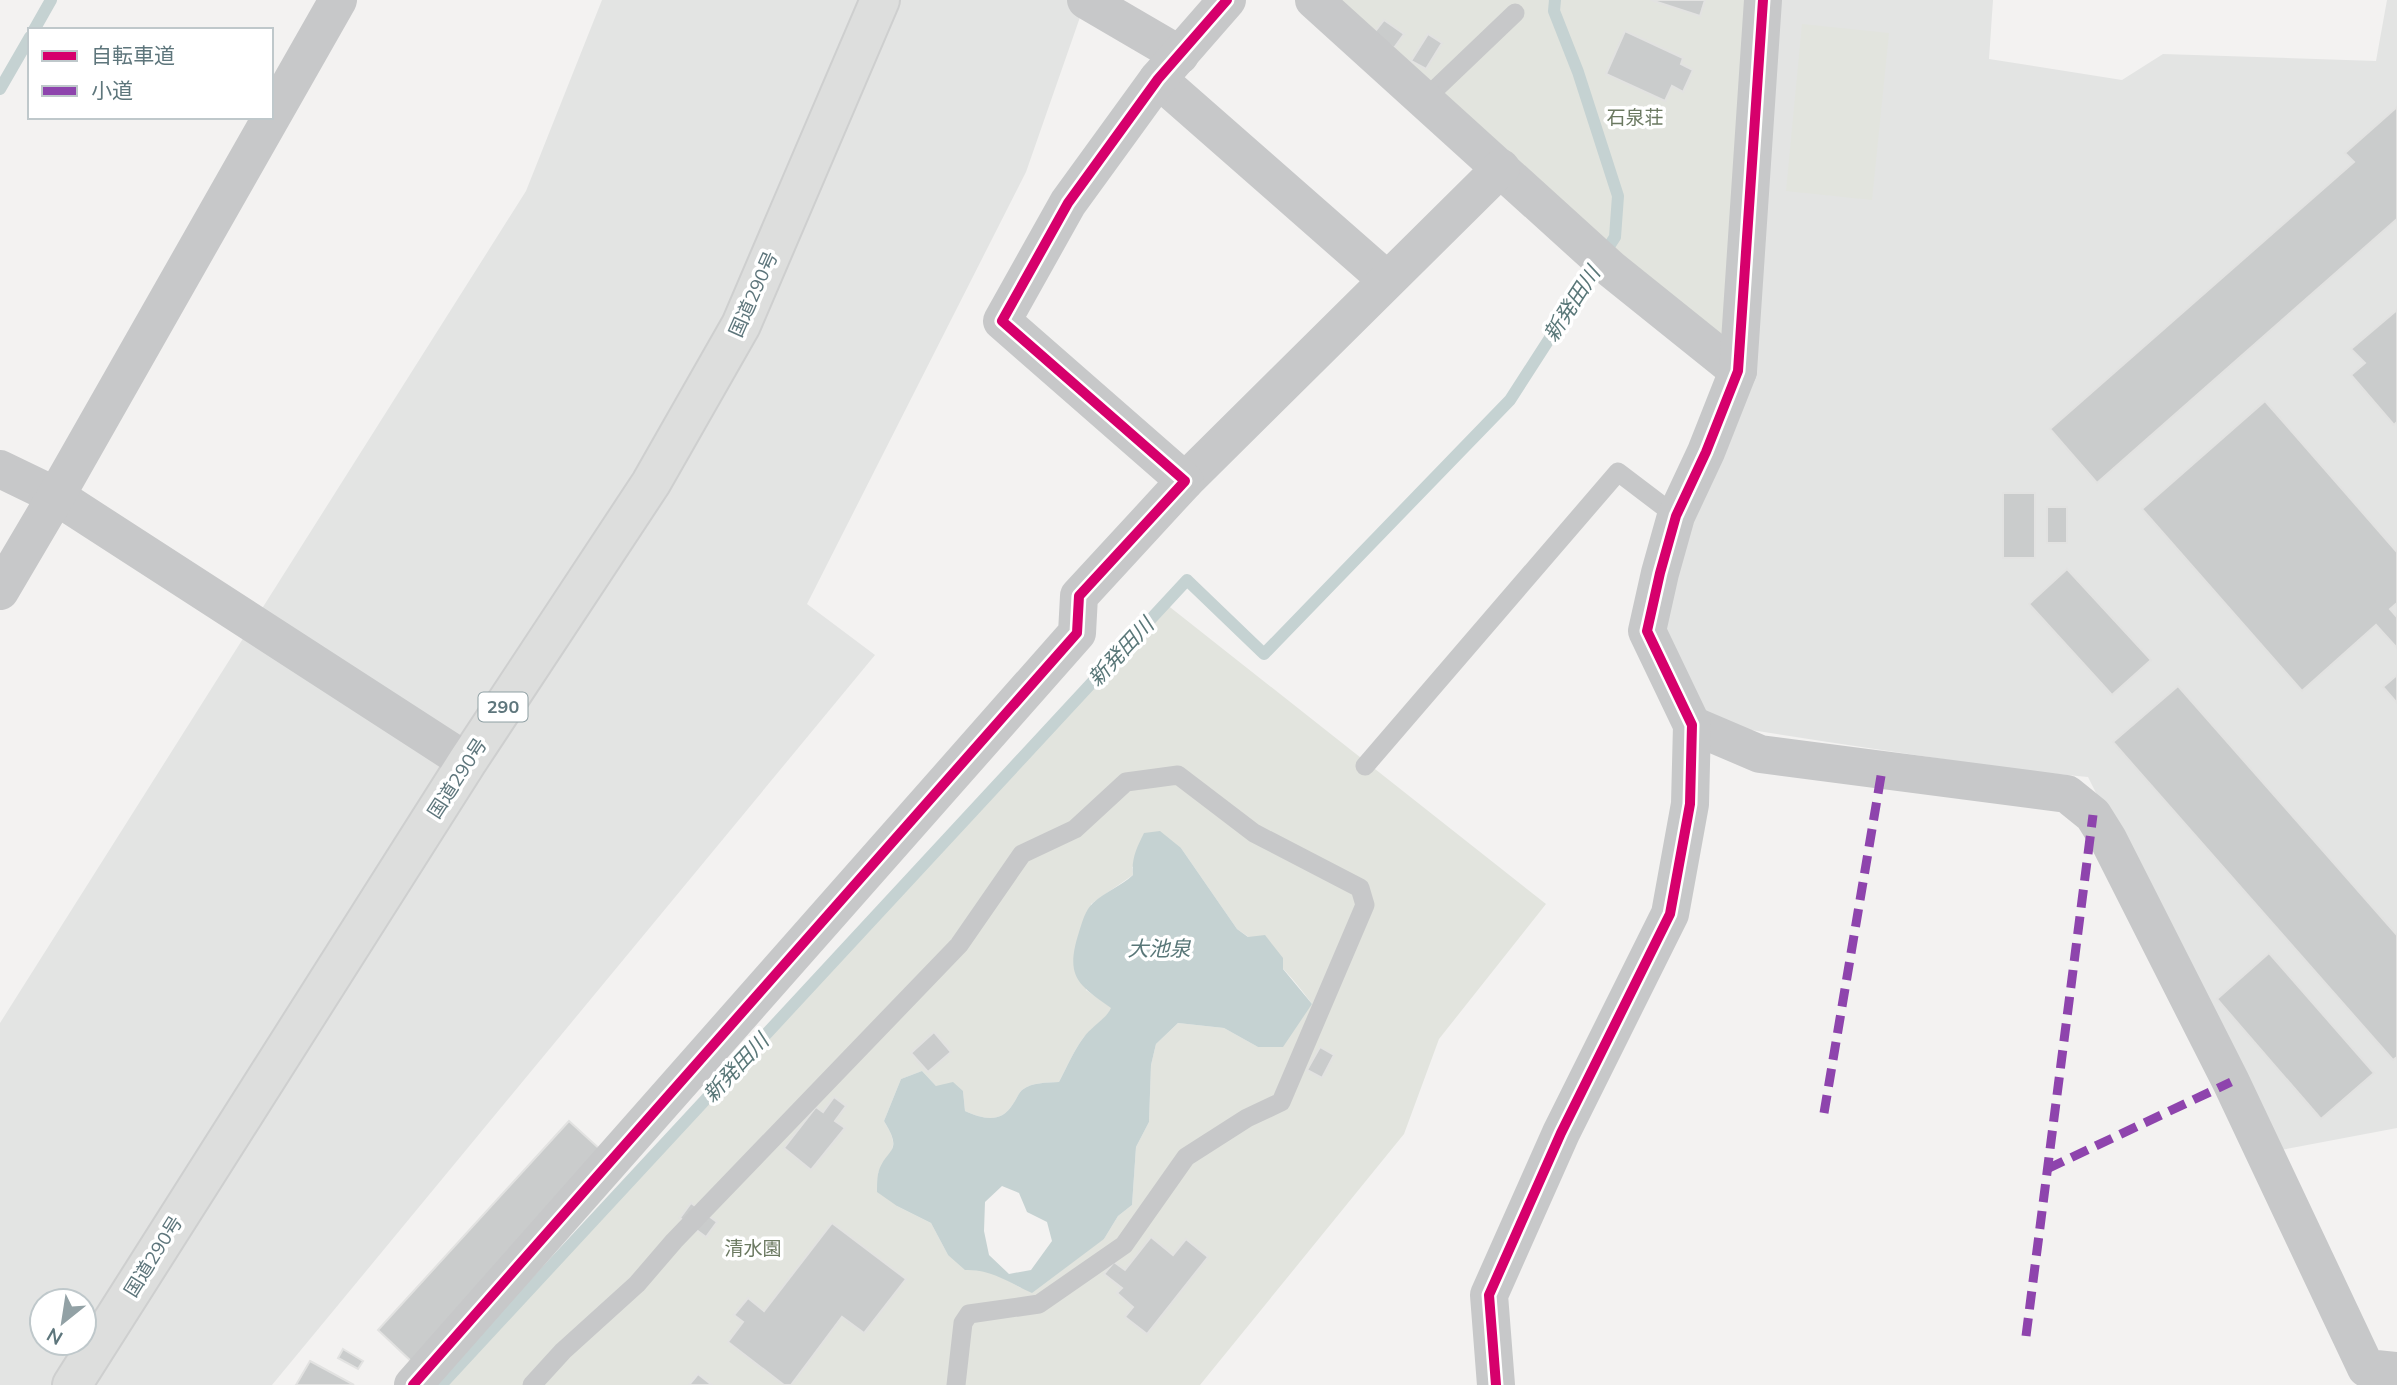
<svg xmlns="http://www.w3.org/2000/svg" width="2397" height="1385" viewBox="0 0 2397 1385" font-family="Mulish,'Noto Sans JP',sans-serif">
  <style>
    .built { fill: #e3e4e3; fill-rule: evenodd }
    .green { fill: #e2e4de; fill-rule: evenodd }
    .water { fill: #c5d2d2; fill-rule: evenodd }
    .lines { fill: none; stroke-linecap: round; stroke-linejoin: round }
    .stream { stroke: #c5d2d2; stroke-width: 12 }
    .building { fill: #cacccc; stroke: #e2e2e1; stroke-width: 2 }
    .highway-casing { stroke: #cecfcf; stroke-width: 42 }
    .lane { stroke: #c7c8c9; stroke-width: 19 }
    .street { stroke: #c7c8c9; stroke-width: 38 }
    .highway { stroke: #dddedd; stroke-width: 38 }
    .quiet { stroke: #8e44ad; stroke-width: 9; stroke-dasharray: 18 9; stroke-linecap: butt }
    .cycleway-casing { stroke: #fff; stroke-width: 15 }
    .cycleway { stroke: #d6006c; stroke-width: 10 }
    .labels { text-anchor: middle; stroke-width: 7; stroke-linejoin: round; paint-order: stroke }
    .shield { fill: #fff; stroke: #8e9fa3; stroke-width: 2 }
    .shield-label { font-size: 18px; font-weight: bold; fill: #5e767c }
    .park-label { font-size: 19px; fill: #6b7961; stroke: #fff }
    .street-label { font-size: 19px; fill: #5e767c; stroke: #fff }
    .water-label { font-size: 21px; font-style: italic; fill: #597778; stroke: #fff }
  </style>
  <rect width="100%" height="100%" fill="#f3f2f1"/>
  <!-- built -->
  <g class="built">
    <path d="M602 0H1086L1026 172 807 604 875 655 272 1385H0V1023L526 191ZM42 1301H84V1343H42Z"/>
    <path d="M1765 0H1993L1989 59 2122 80 2163 54 2376 61 2387 0H2397V1128L2276 1151 2088 777 2023 771 1828 742 1726 726 1703 718 1654 627 1714 456Z"/>
  </g>
  <!-- green -->
  <g class="green">
    <path d="M1328 0H1761L1734 360Z"/>
    <path d="M1802 24 1889 33 1872 200 1786 191Z"/>
    <path d="M1166 604 1546 904 1439 1039 1404 1134 1200 1385H441ZM1181 848 1237 929C1266 948 1292 976 1312 1004L1258 1047 1224 1028 1178 1023 1156 1044 1151 1065 1149 1122 1136 1147 1132 1205 1118 1216 1104 1239 1021 1288 998 1275 948 1255 931 1223 897 1206 878 1173C893 1149 900 1147 884 1121L901 1079 922 1071 936 1086 963 1091 965 1111C983 1119 1001 1124 1013 1104 1016 1100 1018 1094 1022 1090 1032 1082 1046 1083 1059 1082 1067 1067 1074 1050 1084 1037 1093 1026 1106 1019 1112 1008L1086 990 1091 904 1133 875 1132 867Z"/>
  </g>
  <!-- water -->
  <path class="water" d="M1160 831 1181 848 1237 929 1248 937 1265 935 1283 958V969L1312 1004 1283 1047H1258L1224 1028 1178 1023 1156 1044 1151 1065 1149 1122 1136 1147 1132 1205 1118 1216 1104 1239 1032 1293C1009 1283 992 1269 965 1270L948 1255 931 1223 897 1206 877 1192C877 1187 877 1180 878 1174 885 1147 905 1155 884 1121L901 1079 922 1071 936 1086 953 1082 963 1091 965 1111C983 1119 1001 1124 1013 1104 1016 1100 1018 1094 1022 1090 1032 1082 1046 1083 1059 1082 1067 1067 1074 1050 1084 1037 1092 1026 1106 1019 1111 1008 1077 984 1065 976 1079 932 1082 923 1085 910 1093 903 1105 892 1121 886 1133 875 1131 859 1137 847 1144 833ZM1002 1186 1019 1193 1027 1212 1047 1222 1052 1241 1031 1270 1009 1274 989 1255 984 1231 985 1202Z"/>
  <g class="lines">
    <!-- stream -->
    <g class="stream">
      <path d="M34 30 51 0"/>
      <path d="M0 89 30 37"/>
      <path d="M441 1385 1187 580 1264 654 1510 400 1615 237 1618 196 1578 72 1554 11 1555 0"/>
    </g>
  </g>
  <!-- building -->
  <g class="building">
    <path d="M1651 0H1705L1700 16Z"/>
    <path d="M1384 20 1404 34 1394 48 1374 33Z"/>
    <path d="M1625 31 1683 58 1681 64 1693 70 1683 92 1672 86 1665 101 1606 74Z"/>
    <path d="M1428 34 1442 43 1426 69 1411 61Z"/>
    <path d="M2397 107V219L2097 483 2050 429 2354 162 2345 153Z"/>
    <path d="M2397 310V422L2394 425 2351 375 2365 363 2351 349Z"/>
    <path d="M2265 401 2397 552V603L2390 609 2397 617V648L2376 625 2302 691 2142 509Z"/>
    <rect x="2003" y="493" width="32" height="65"/>
    <rect x="2047" y="507" width="20" height="36"/>
    <path d="M2067 569 2151 660 2112 695 2029 604Z"/>
    <path d="M2397 675V703L2383 687Z"/>
    <path d="M2178 686 2397 935V1057L2393 1060 2113 742Z"/>
    <path d="M2269 953 2374 1073 2321 1119 2217 999Z"/>
    <path d="M934 1032 951 1052 928 1072 911 1053Z"/>
    <path d="M1320 1047 1334 1055 1322 1078 1307 1070Z"/>
    <path d="M834 1097 846 1106 835 1121 845 1128 811 1170 784 1148 816 1107 823 1112Z"/>
    <path d="M569 1121 603 1152 412 1362 378 1330Z"/>
    <path d="M691 1203 717 1222 706 1237 680 1218Z"/>
    <path d="M832 1223 906 1279 864 1333 842 1317 791 1385H784L728 1342 743 1322 734 1315 748 1298 764 1311Z"/>
    <path d="M1151 1237 1173 1255 1186 1239 1208 1257 1147 1334 1125 1317 1133 1307 1117 1293 1122 1288 1104 1274 1114 1262 1125 1270Z"/>
    <path d="M343 1349 363 1361 358 1369 338 1358Z"/>
    <path d="M310 1361 354 1385H296Z"/>
    <path d="M698 1374 712 1385H689Z"/>
  </g>
  <g class="lines">
    <!-- highway casing -->
    <g class="highway-casing">
      <path id="highway" d="M72 1385 467 762 651 483 741 325 880 0"/>
    </g>
    <!-- lane -->
    <g class="lane">
      <path d="M1425 99 1515 13"/>
      <path d="M1365 766 1618 472 1676 516"/>
      <path d="M532 1385 563 1351 637 1284 674 1241 959 945 1022 854 1075 829 1126 782 1178 775 1254 833 1360 888 1365 905 1281 1102 1247 1118 1186 1157 1124 1245 1039 1304 969 1314 963 1323 956 1385"/>
    </g>
    <!-- street -->
    <g class="street">
      <path d="M1086 0 1180 55"/>
      <path d="M1314 0 1611 269 1738 371"/>
      <path d="M1158 79 1387 280"/>
      <path d="M0 469 56 496 467 762"/>
      <path d="M1185 481 1501 168"/>
      <path d="M0 591 56 496 338 0"/>
      <path d="M1692 725 1760 754 2067 794 2093 815 2108 839 2231 1082 2366 1368 2397 1371"/>
      <path d="M413 1385 1077 633 1079 596 1185 481 1002 321 1068 203 1158 79 1227 0"/>
      <path d="M1496 1385 1489 1295 1561 1133 1670 914 1690 804 1692 725 1647 631 1660 573 1676 516 1706 452 1738 371 1763 0"/>
    </g>
    <!-- highway -->
    <use href="#highway" class="highway"/>
    <!-- quiet -->
    <g class="quiet">
      <path d="M1824 1113 1882 770"/>
      <path d="M2047 1169 2231 1082"/>
      <path d="M2026 1336 2093 815"/>
    </g>
    <!-- cycleway casing -->
    <g class="cycleway-casing">
      <g id="cycleway">
        <path d="M413 1385 1077 633 1079 596 1185 481 1002 321 1068 203 1158 79 1227 0"/>
        <path d="M1496 1385 1489 1295 1561 1133 1670 914 1690 804 1692 725 1647 631 1660 573 1676 516 1706 452 1738 371 1763 0"/>
      </g>
    </g>
    <!-- cycleway -->
    <use href="#cycleway" class="cycleway"/>
  </g>
  <g class="labels">
    <!-- shield labels -->
    <rect class="shield" x="478.5" y="692.5" width="49" height="29" rx="5"/>
    <g class="shield-label">
      <text x="503" y="713">290</text>
    </g>
    <!-- park labels -->
    <g class="park-label">
      <text x="1635" y="124">石泉荘</text>
      <text x="753" y="1255">清水園</text>
    </g>
    <!-- street labels -->
    <g class="street-label">
      <text transform="translate(753 294) rotate(-66)" y="7">国道290号</text>
      <text transform="translate(457 778) rotate(-57)" y="7">国道290号</text>
      <text transform="translate(153 1256) rotate(-58)" y="7">国道290号</text>
    </g>
    <!-- water labels -->
    <g class="water-label">
      <text transform="translate(1572 304) rotate(-57)" y="7">新発田川</text>
      <text transform="translate(1121 652) rotate(-47)" y="7">新発田川</text>
      <text x="1159" y="956">大池泉</text>
      <text transform="translate(736 1068) rotate(-47)" y="7">新発田川</text>
    </g>
  </g>
  <!-- legend -->
  <rect x="28" y="28" width="245" height="91" fill="#ffffff" stroke="#bfc8cb" stroke-width="2"/>
  <rect x="42" y="51" width="35" height="10" fill="#d6006c" stroke="#bfc8cb" stroke-width="2"/>
  <text x="91" y="63" font-size="21" fill="#5e767c">自転車道</text>
  <rect x="42" y="86" width="35" height="10" fill="#8e44ad" stroke="#bfc8cb" stroke-width="2"/>
  <text x="91" y="98" font-size="21" fill="#5e767c">小道</text>
  <!-- north arrow -->
  <g transform="translate(63 1322) rotate(210)"><circle r="33" fill="#ffffff" stroke="#bfc8cb" stroke-width="2"/>
  <path d="M0-5L12 26L0 18L-12 26Z" fill="#92a1a5"/>
  <text y="-10" font-size="19" font-weight="bold" text-anchor="middle" fill="#5e767c">N</text>
  </g>
</svg>
